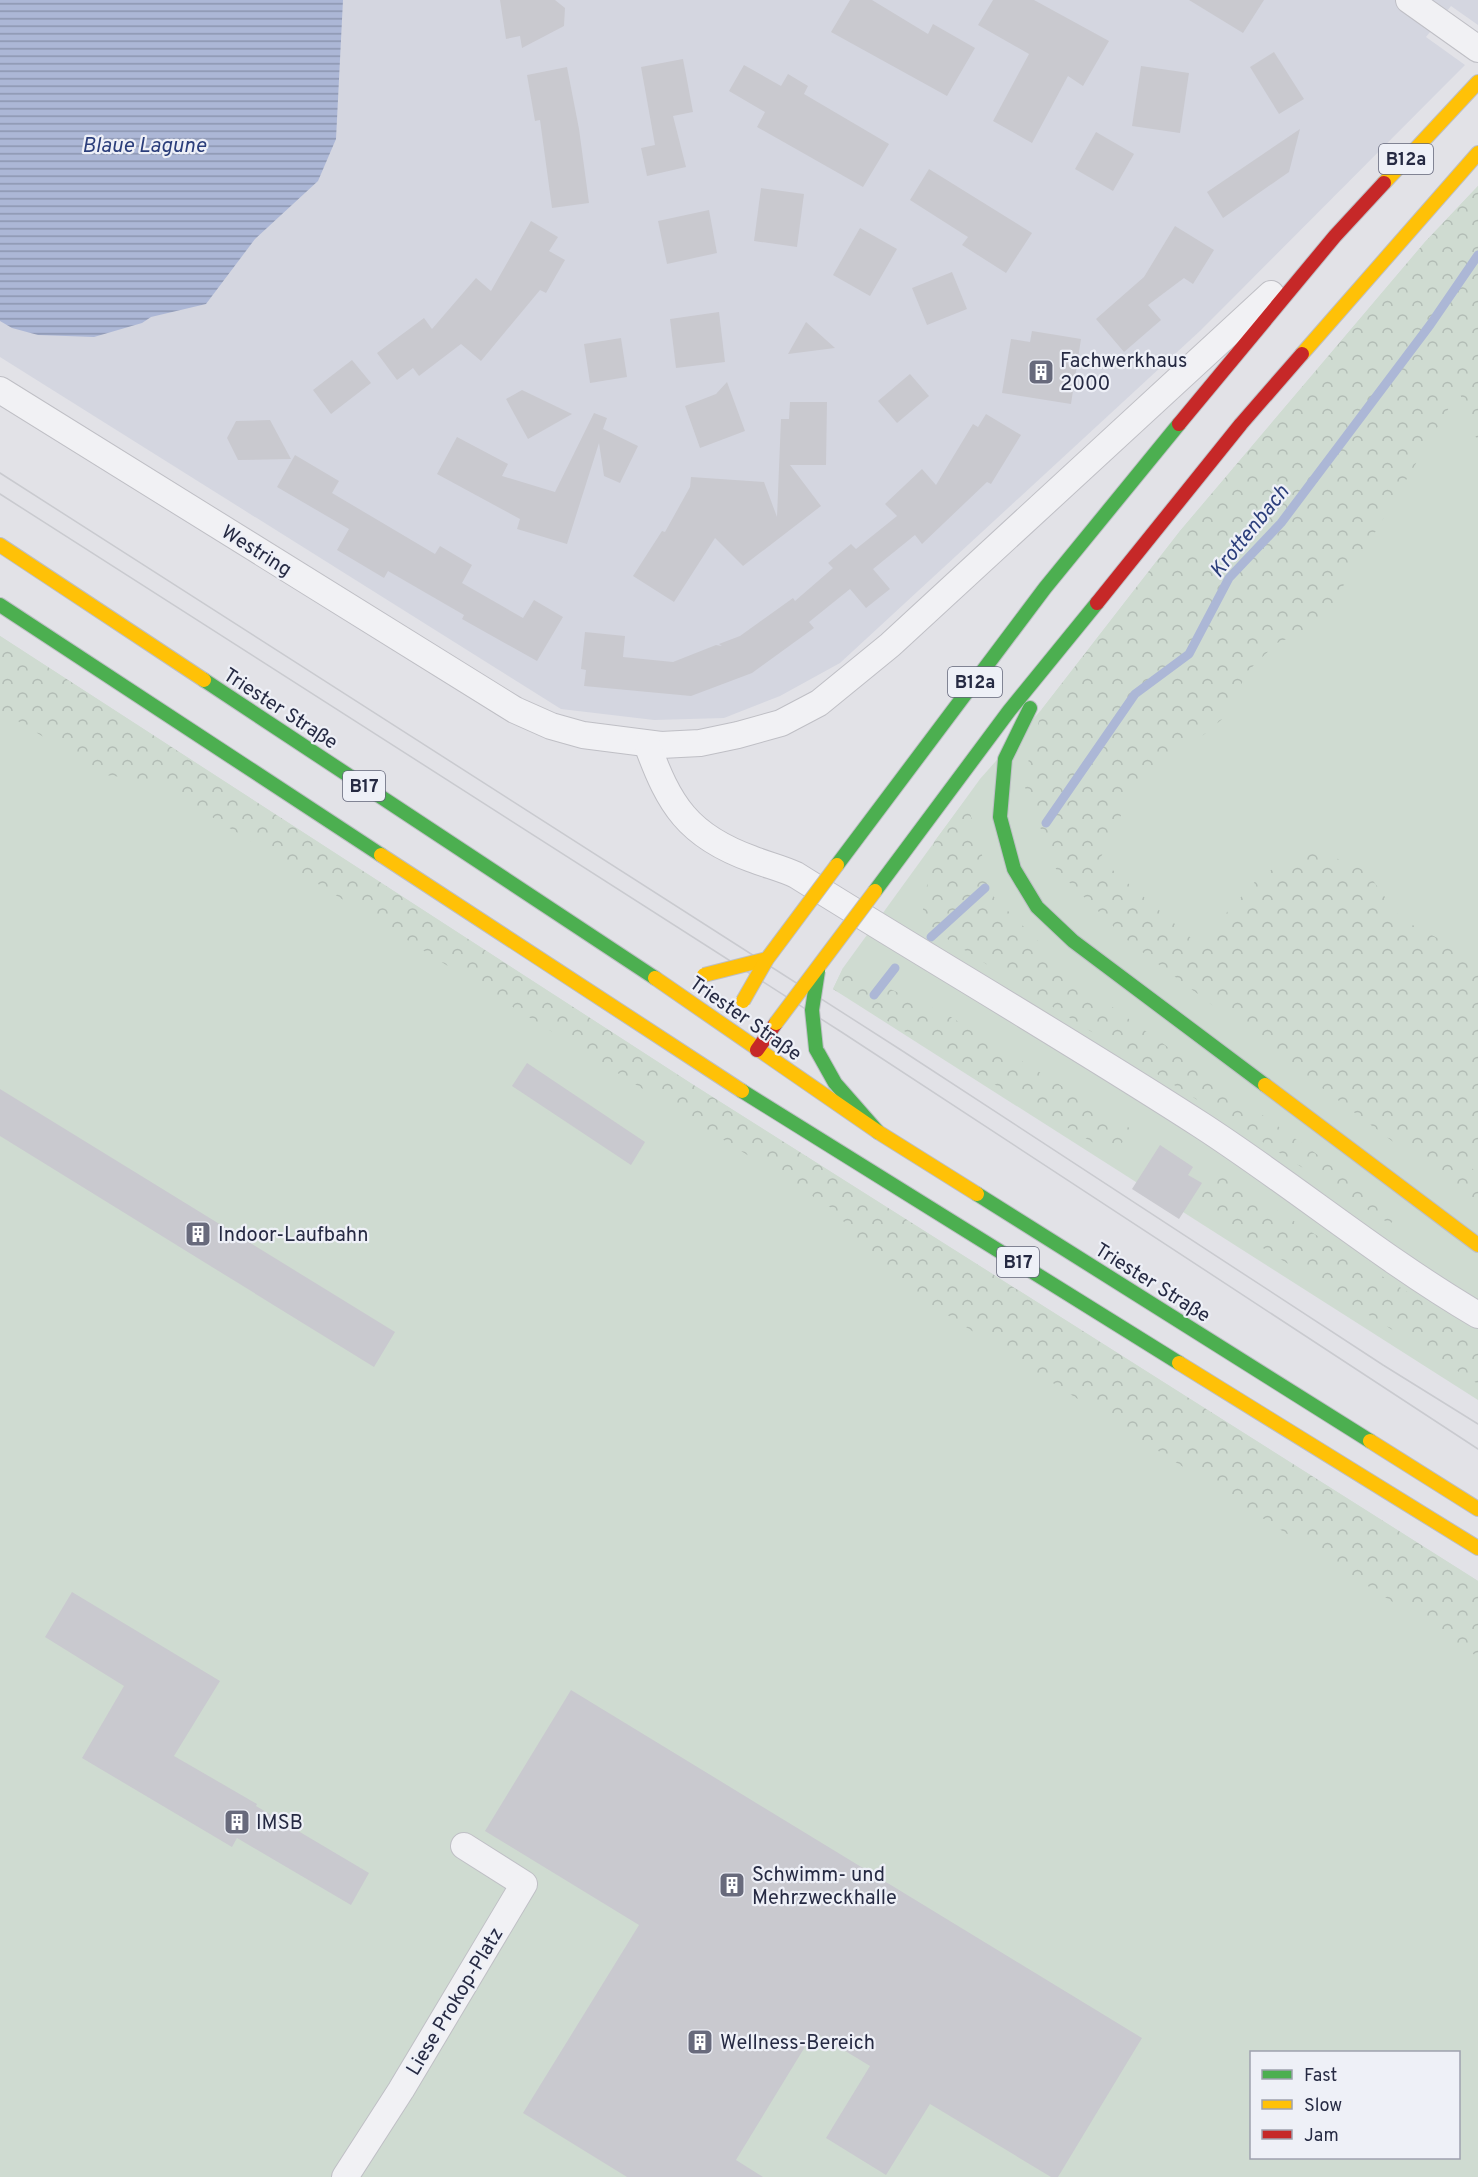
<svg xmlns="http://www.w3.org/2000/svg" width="1478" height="2177" viewBox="0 0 1478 2177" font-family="Overpass,sans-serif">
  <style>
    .built { fill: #d4d6e0 }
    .grass { fill: #cfdbd1; fill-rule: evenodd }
    .forest { fill: url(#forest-crowns) }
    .water { fill: url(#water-rules) }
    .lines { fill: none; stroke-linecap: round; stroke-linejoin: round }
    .stream { stroke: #acb7d6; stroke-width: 9 }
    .building { fill: #c9c9cf }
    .street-casing { stroke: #bfbfc5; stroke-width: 28 }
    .fast-casing { stroke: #bdbfc5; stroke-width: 16 }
    .slow-casing { stroke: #bdbfc5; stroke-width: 16 }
    .jam-casing { stroke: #bdbfc5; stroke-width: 16 }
    .street { stroke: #f1f1f4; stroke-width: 26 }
    .fast { stroke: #4caf50; stroke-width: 14 }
    .slow { stroke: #ffc107; stroke-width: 14 }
    .jam { stroke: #c62828; stroke-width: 14 }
    .tram { stroke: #c9cacf; stroke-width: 1.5 }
    .fast-bridge-casing { stroke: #bdbfc5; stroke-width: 16; stroke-linecap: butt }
    .slow-bridge-casing { stroke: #bdbfc5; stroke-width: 16; stroke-linecap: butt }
    .fast-bridge { stroke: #4caf50; stroke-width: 14 }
    .slow-bridge { stroke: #ffc107; stroke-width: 14 }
    .labels { text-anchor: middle; stroke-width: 4.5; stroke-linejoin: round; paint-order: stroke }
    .shield { fill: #eef0f7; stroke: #626579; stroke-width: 1.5 }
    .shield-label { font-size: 18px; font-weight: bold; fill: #262a43 }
    .poi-label { font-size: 20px; fill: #262a43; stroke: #eef0f7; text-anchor: start }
    .street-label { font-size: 20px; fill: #262a43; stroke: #eef0f7 }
    .water-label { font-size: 21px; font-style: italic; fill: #2b3e7b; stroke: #eef0f7 }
  </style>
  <defs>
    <pattern id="forest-crowns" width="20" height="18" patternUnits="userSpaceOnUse" patternTransform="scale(1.5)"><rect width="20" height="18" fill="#cfdbd1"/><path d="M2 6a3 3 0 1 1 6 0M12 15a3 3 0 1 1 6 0" fill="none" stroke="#b2bcb5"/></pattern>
    <pattern id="water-rules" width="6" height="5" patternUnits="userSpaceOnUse" patternTransform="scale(1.5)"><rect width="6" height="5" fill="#acb7d6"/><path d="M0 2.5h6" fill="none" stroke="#8c95af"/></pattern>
  </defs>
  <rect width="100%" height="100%" fill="#e2e2e7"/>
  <!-- built -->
  <path class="built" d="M0 0H1478V25L1451 6 1426 37 1465 65 1201 330 840 663 780 696 724 718 654 720 561 709 0 357Z"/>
  <!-- grass -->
  <g class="grass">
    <path d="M1478 186V1400L833 989 843 968 980 779 1042 709 1180 531 1425 242Z"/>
    <path d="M0 636 692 1084 1478 1581V2177H0ZM1252 2052H1458V2158H1252Z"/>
  </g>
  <!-- forest -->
  <g class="forest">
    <path d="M1478 186V443L1459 391 1320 625 1277 643 1247 672 1227 715 1195 742 1160 757 1133 790 1100 859 1198 944 1262 874 1317 850 1366 871 1401 919 1478 959V1161L1470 1166 1478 1175V1206L1129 942 1056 869 1023 782 1042 709 1180 531 1425 242Z"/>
    <path d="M0 636 692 1084 1478 1581V1657L879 1271 836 1211 155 781 105 775 0 710Z"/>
    <path d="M966 799 994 897 1083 986 1400 1214 1390 1224 921 922 934 842Z"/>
    <path d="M843 968 946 1014 1131 1129 1114 1155 833 989Z"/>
    <path d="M1212 1170 1478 1336V1384L1190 1202Z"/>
  </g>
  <!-- water -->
  <path class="water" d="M0 0H343L336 139 318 181 255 239 206 304 151 317 142 323 94 337 38 335 12 328 0 321Z"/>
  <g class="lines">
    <!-- stream -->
    <g class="stream">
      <path d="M1046 823 1135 694 1189 654 1229 578 1281 523 1430 325 1478 255"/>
      <path d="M931 937 985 888"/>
      <path d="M874 995 895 968"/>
    </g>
  </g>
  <!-- building -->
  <g class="building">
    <path d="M500 0H555L565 8 564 26 522 48 520 36 506 39Z"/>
    <path d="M850 0H872L928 34 933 24 975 48 947 96 831 32Z"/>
    <path d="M993 0H1034L1109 41 1083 86 1068 76 1032 143 993 121 1029 54 978 25Z"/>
    <path d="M1189 0H1264L1243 33Z"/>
    <path d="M1274 52 1304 99 1279 114 1250 67Z"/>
    <path d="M683 59 693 112 673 116 686 167 647 176 641 148 655 145 641 67Z"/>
    <path d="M744 65 781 86 788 74 808 86 804 94 889 144 863 187 757 127 765 112 729 91Z"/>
    <path d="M1141 66 1189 73 1180 133 1132 126Z"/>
    <path d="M567 67 579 129 589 203 552 208 540 120 535 121 527 75Z"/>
    <path d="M1300 129 1289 172 1223 218 1207 192Z"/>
    <path d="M1096 132 1134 154 1113 191 1075 169Z"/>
    <path d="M929 169 1032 233 1006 273 962 245 968 237 910 200Z"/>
    <path d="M761 188 804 194 797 247 754 241Z"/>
    <path d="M709 210 717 253 667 264 658 221Z"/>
    <path d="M531 221 558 237 549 251 565 260 546 293 540 290 481 361 461 344 419 376 413 368 397 380 377 353 424 318 432 329 476 278 491 291Z"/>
    <path d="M1175 226 1214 250 1193 284 1184 278 1148 305 1161 320 1124 352 1096 319 1144 277Z"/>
    <path d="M860 228 897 249 870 296 833 275Z"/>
    <path d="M952 272 967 309 927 325 912 288Z"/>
    <path d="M719 312 725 362 676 368 670 319Z"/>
    <path d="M806 322 835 348 788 354Z"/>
    <path d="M1032 331 1081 339 1071 404 1002 393 1011 339 1030 342Z"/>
    <path d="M621 338 627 377 590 383 584 344Z"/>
    <path d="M352 360 371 383 331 414 313 390Z"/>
    <path d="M910 374 929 396 897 423 878 401Z"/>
    <path d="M727 382 745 431 700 448 685 406 716 394Z"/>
    <path d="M522 390 572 414 528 439 506 399Z"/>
    <path d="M790 402H827L826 465H790L821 506 743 566 715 538 674 602 633 576 662 531 665 532 690 487 691 477 764 482 777 517 781 419H789Z"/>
    <path d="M594 413 607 418 603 429 638 446 620 483 604 476 599 443 567 544 517 529 520 519 437 474 457 437 508 464 502 476 555 492Z"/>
    <path d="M986 414 1021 435 991 484 987 482 922 544 915 535 873 569 890 589 866 608 850 589 809 622 814 628 752 673 691 696 584 686 586 670 581 669 585 632 625 636 623 657 673 662 716 645 722 646 719 644 740 636 793 598 795 601 833 568 828 563 851 544 856 549 897 516 885 504 922 469 936 485 973 424 978 427Z"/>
    <path d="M270 420 291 459 238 460 227 438 236 421Z"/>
    <path d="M295 455 339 481 332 493 435 554 440 546 472 565 462 583 523 618 534 600 563 617 537 661 462 619 464 615 388 571 384 578 337 550 349 529 277 487Z"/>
    <path d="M527 1063 645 1142 631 1165 512 1086Z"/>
    <path d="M0 1089 395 1332 374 1367 0 1136Z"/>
    <path d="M1160 1145 1193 1167 1188 1175 1202 1183 1179 1219 1132 1189Z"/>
    <path d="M72 1592 220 1681 174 1756 257 1804 256 1806 369 1873 351 1905 237 1838 232 1847 82 1758 124 1686 45 1637Z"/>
    <path d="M571 1690 1142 2038 1058 2177H1051L930 2104 886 2175 826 2138 870 2066 814 2032 736 2160 763 2177H627L523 2113 639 1925 485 1831Z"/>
  </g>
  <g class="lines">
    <!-- street casing -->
    <g class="street-casing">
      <g id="street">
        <path d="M1409 0 1478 49"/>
        <path d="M0 390 515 710 551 726 583 735 661 745 700 743 738 735 781 723 819 703 890 645 1271 294"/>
        <path d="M647 744C669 805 688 836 752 859 767 865 781 868 796 875 930 959 1068 1039 1201 1125 1295 1186 1381 1258 1478 1315"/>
        <path d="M345 2177 401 2090 524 1884 464 1846"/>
      </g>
    </g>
    <!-- fast casing -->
    <g class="fast-casing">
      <g id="fast">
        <path d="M0 605 381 855"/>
        <path d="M204 680 655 978"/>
        <path d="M1030 708 1005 759 1000 817 1014 869 1037 907 1073 941 1265 1085"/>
        <path d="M837 865 1045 588 1179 424"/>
        <path d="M875 891 1009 711 1097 603"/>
        <path d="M816 1049 835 1083 878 1132"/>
        <path d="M742 1091 1179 1363"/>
        <path d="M977 1194 1370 1441"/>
      </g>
    </g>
    <!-- slow casing -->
    <g class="slow-casing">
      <g id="slow">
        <path d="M1384 183 1478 82"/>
        <path d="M1302 354 1478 153"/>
        <path d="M0 545 204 680"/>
        <path d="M381 855 742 1091"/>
        <path d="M655 978 878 1132 977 1194"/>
        <path d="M1265 1085 1478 1245"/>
        <path d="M1179 1363 1478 1548"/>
        <path d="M1370 1441 1478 1509"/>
      </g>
    </g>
    <!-- jam casing -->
    <g class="jam-casing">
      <g id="jam">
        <path d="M1179 424 1335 236 1384 183"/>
        <path d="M1097 603 1241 424 1302 354"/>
        <path d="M757 1050 776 1023"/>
      </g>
    </g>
    <!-- street -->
    <use href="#street" class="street"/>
    <!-- fast -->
    <use href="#fast" class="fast"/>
    <!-- slow -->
    <use href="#slow" class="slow"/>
    <!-- jam -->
    <use href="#jam" class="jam"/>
    <!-- tram -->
    <g class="tram">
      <path d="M0 473 901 1050 1383 1365 1478 1424"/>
      <path d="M0 494 843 1033 1478 1449"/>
    </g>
    <!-- fast-bridge casing -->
    <g class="fast-bridge-casing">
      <path id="fast-bridge" d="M816 1049 812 1010 818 971"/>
    </g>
    <!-- slow-bridge casing -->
    <g class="slow-bridge-casing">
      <g id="slow-bridge">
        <path d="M704 975 767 959"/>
        <path d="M743 1001 767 959 837 865"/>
        <path d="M776 1023 875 891"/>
      </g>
    </g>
    <!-- fast-bridge -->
    <use href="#fast-bridge" class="fast-bridge"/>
    <!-- slow-bridge -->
    <use href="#slow-bridge" class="slow-bridge"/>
  </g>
  <!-- icons -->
  <defs>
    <g id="building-square" transform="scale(1.35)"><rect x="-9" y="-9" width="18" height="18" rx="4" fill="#686a7c" stroke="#eef0f7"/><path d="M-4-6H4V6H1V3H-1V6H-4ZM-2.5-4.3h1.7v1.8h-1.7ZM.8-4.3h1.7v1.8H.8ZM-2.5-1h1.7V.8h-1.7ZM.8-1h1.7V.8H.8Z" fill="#fff"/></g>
  </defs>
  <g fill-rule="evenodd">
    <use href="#building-square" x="1041" y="372"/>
    <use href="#building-square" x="198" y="1234"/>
    <use href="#building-square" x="237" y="1822"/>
    <use href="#building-square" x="732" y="1885"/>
    <use href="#building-square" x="700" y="2042"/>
  </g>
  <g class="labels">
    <!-- shield labels -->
    <g class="shield">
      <rect x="1379" y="144" width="54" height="30" rx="4.5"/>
      <rect x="948" y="667" width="54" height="30" rx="4.5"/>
      <rect x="343" y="771" width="42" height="30" rx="4.5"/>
      <rect x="997" y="1247" width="42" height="30" rx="4.5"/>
    </g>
    <g class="shield-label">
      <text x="1406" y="165">B12a</text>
      <text x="975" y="688">B12a</text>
      <text x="364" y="792">B17</text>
      <text x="1018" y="1268">B17</text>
    </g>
    <!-- poi labels -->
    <g class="poi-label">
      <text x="1060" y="367">Fachwerkhaus<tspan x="1060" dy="23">2000</tspan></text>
      <text x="218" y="1241">Indoor-Laufbahn</text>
      <text x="256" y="1829">IMSB</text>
      <text x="752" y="1881">Schwimm- und<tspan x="752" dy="23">Mehrzweckhalle</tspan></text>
      <text x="720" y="2049">Wellness-Bereich</text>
    </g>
    <!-- street labels -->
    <g class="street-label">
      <text transform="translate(257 550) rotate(32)" y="7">Westring</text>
      <text transform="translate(281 708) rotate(33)" y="7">Triester Straße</text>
      <text transform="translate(746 1018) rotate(35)" y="7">Triester Straße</text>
      <text transform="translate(1153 1282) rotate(32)" y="7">Triester Straße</text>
      <text transform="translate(454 2001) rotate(-59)" y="7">Liese Prokop-Platz</text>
    </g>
    <!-- water labels -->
    <g class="water-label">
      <text x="144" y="152">Blaue Lagune</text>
      <text transform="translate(1249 531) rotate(-51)" y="7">Krottenbach</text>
    </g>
  </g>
  <!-- legend -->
  <rect x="1250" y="2051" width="210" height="108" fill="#eef0f7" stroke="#9ea1af" stroke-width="1.5"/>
  <rect x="1262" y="2070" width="30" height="9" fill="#4caf50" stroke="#9ea1af" stroke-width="1.5"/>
  <text x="1304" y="2081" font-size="18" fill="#262a43">Fast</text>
  <rect x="1262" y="2100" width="30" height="9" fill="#ffc107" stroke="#9ea1af" stroke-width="1.5"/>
  <text x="1304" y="2111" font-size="18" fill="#262a43">Slow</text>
  <rect x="1262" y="2130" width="30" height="9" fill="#c62828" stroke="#9ea1af" stroke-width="1.5"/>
  <text x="1304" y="2141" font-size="18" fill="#262a43">Jam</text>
</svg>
